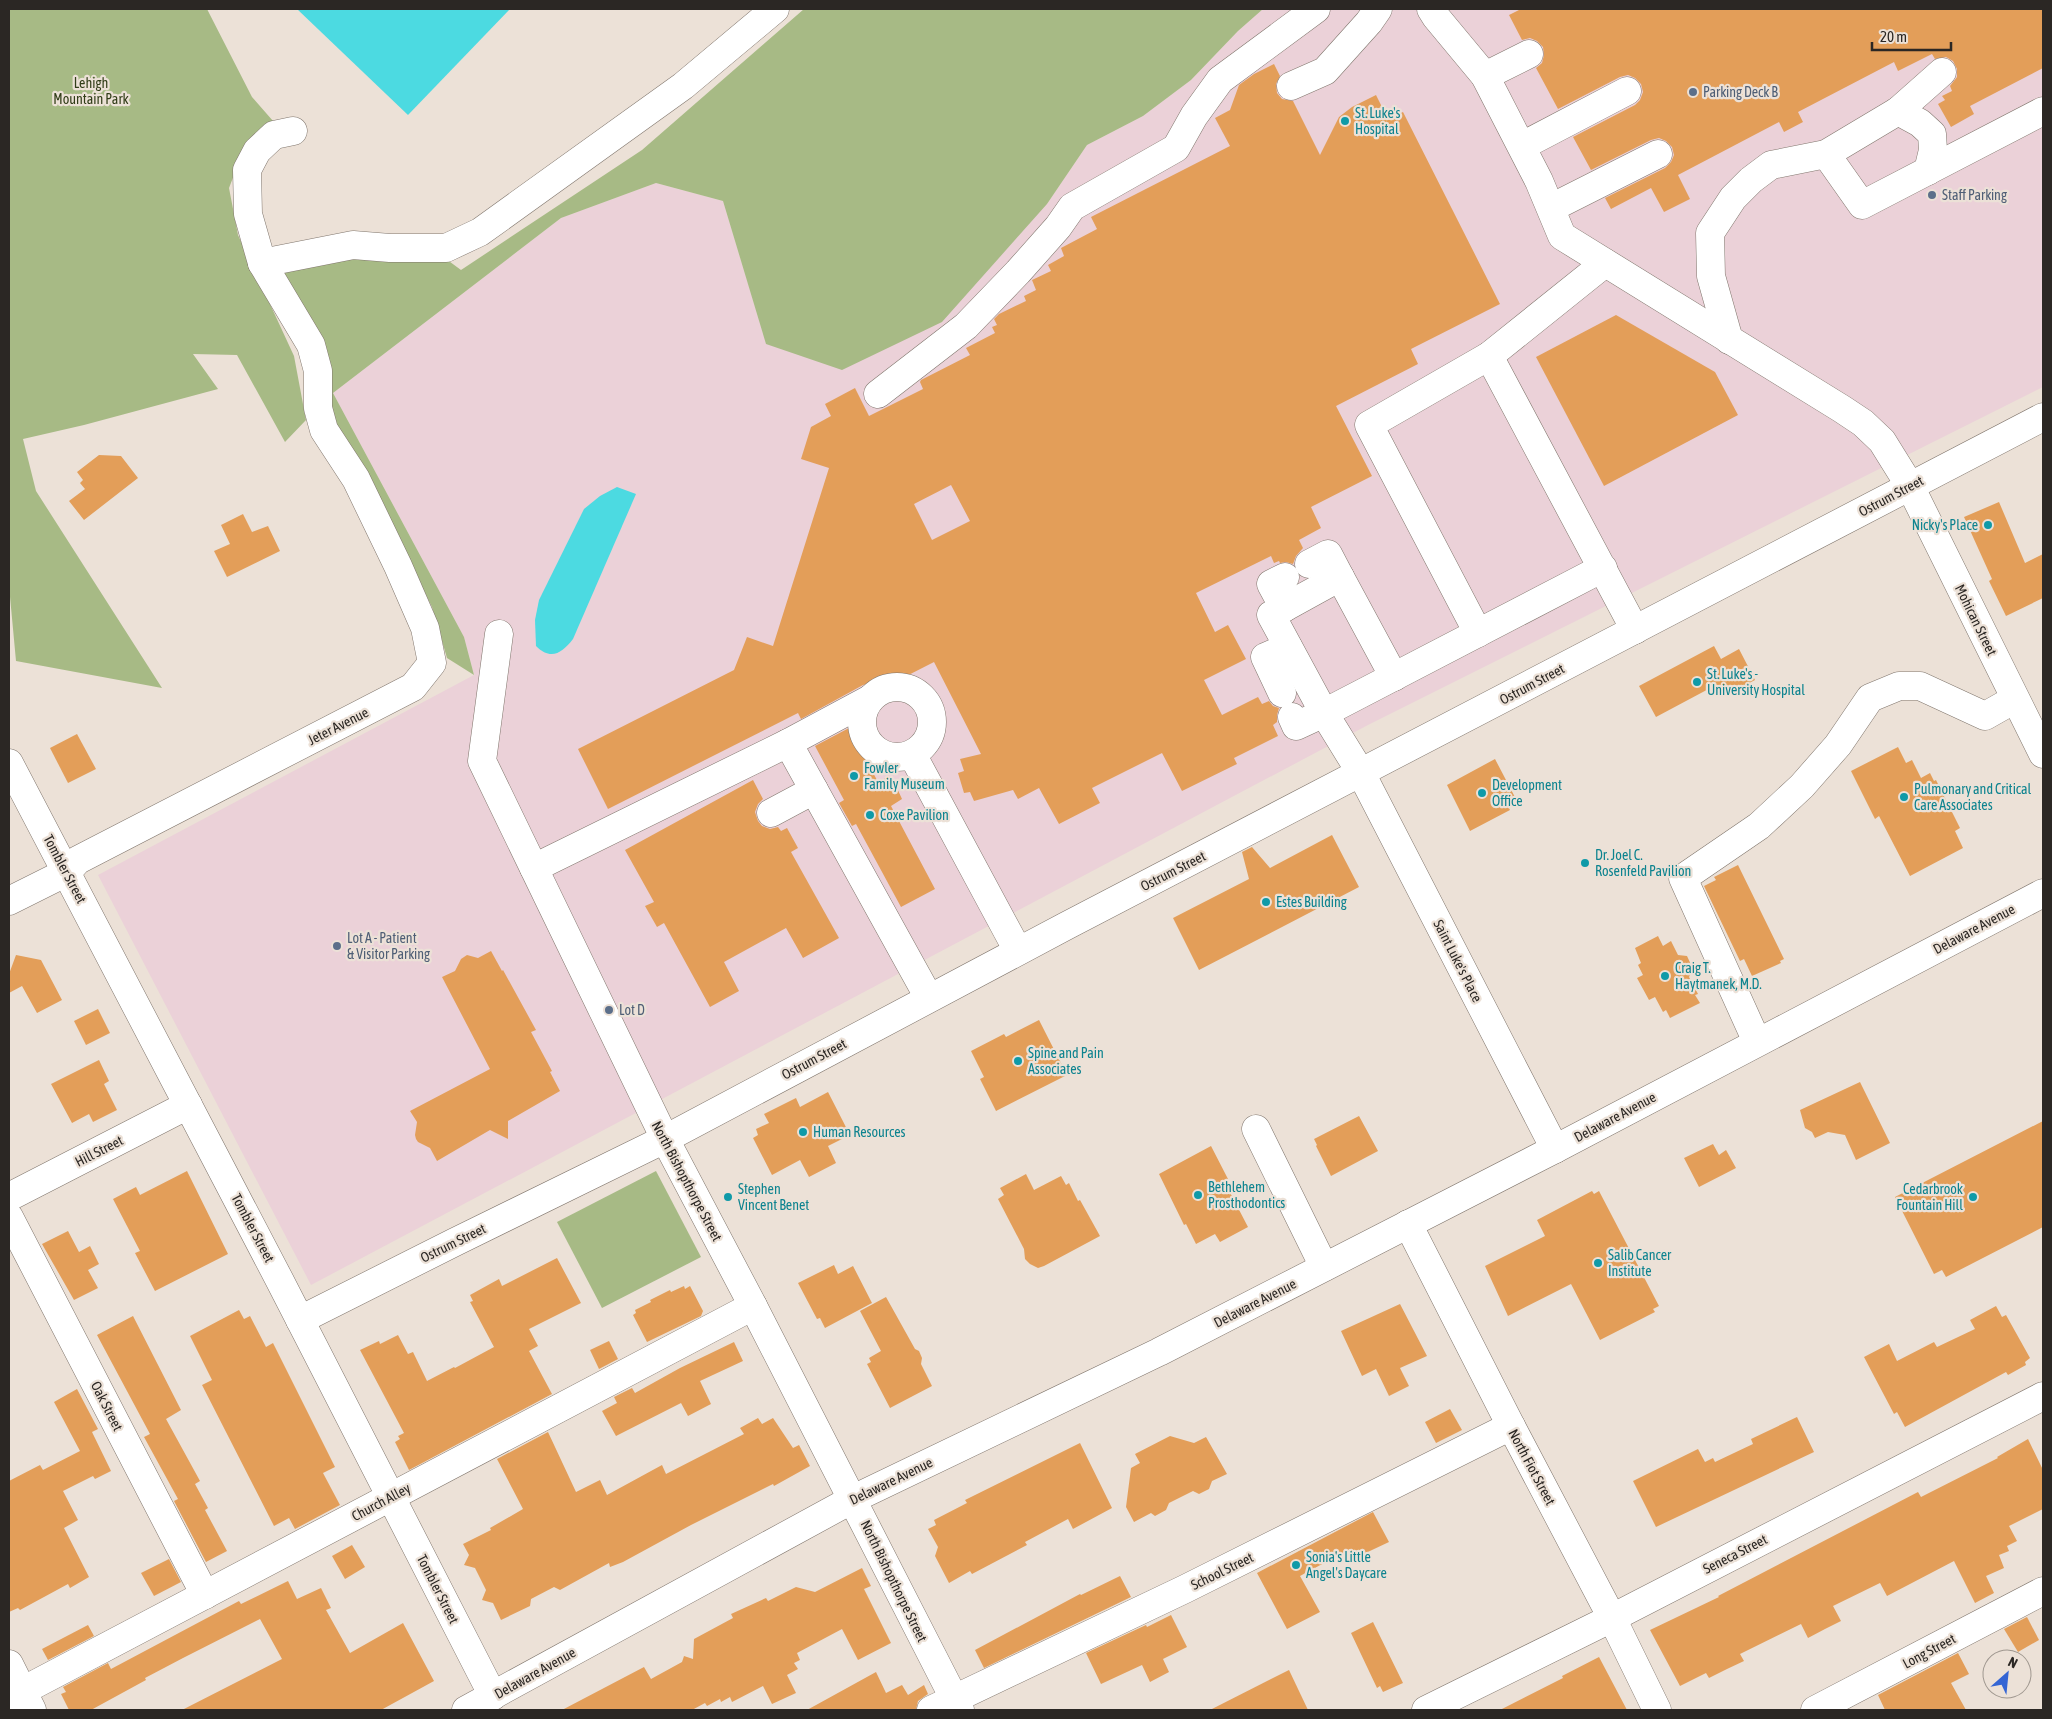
<svg xmlns="http://www.w3.org/2000/svg" width="2052" height="1719" viewBox="0 0 2052 1719" font-family="'Asap Condensed',sans-serif">
  <style>
    .medical { fill: #ebd1d8 }
    .green { fill: #a7ba85 }
    .water { fill: #4cdae1 }
    .building { fill: #e39e59; fill-rule: evenodd }
    .lines { fill: none; stroke-linecap: round; stroke-linejoin: round }
    .minor-casing { stroke: #80766d; stroke-width: 29 }
    .major-casing { stroke: #80766d; stroke-width: 29 }
    .minor { stroke: #fff; stroke-width: 28 }
    .major { stroke: #fff; stroke-width: 28 }
    .service-dot { fill: #5c6f8a; stroke: #ece1d7; stroke-width: 2 }
    .culture-dot { fill: #0f9aa8; stroke: #ece1d7; stroke-width: 2 }
    .labels { text-anchor: middle; stroke-width: 4.5; stroke-linejoin: round; paint-order: stroke }
    .park-label { font-size: 14px; fill: #313d18; stroke: #ece1d7 }
    .service-label { font-size: 14px; fill: #4e5e75; stroke: #ece1d7; text-anchor: start }
    .culture-label { font-size: 14px; fill: #0d838f; stroke: #ece1d7; text-anchor: start }
    .street-label { font-size: 14px; fill: #2b2724; stroke: #ece1d7 }
  </style>
  <rect width="100%" height="100%" fill="#ece1d7"/>
  <!-- medical -->
  <path class="medical" d="M1263 9H2043V387L1368 725 311 1285 98 875 474 675 464 637 333 393 561 218 656 183 723 201 766 343 1047 204 1087 145 1143 116 1191 80 1238 31Z"/>
  <!-- green -->
  <g class="green">
    <path d="M9 9H207L252 97 273 121 244 149 229 188 238 235 294 356 306 420 285 442 237 355 193 354 218 389 84 425 23 439 36 491 162 688 16 661 9 586Z"/>
    <path d="M804 9H1263L1238 31 1191 80 1143 116 1087 145 1047 204 942 322 842 370 766 344 723 201 656 183 561 218 333 393 464 637 474 675 447 658 432 607 364 473 328 420 272 267 356 257 442 256 461 270 642 150Z"/>
    <path d="M656 1171 701 1257 602 1308 557 1222Z"/>
  </g>
  <!-- water -->
  <g class="water">
    <path d="M297 9H510L408 115Z"/>
    <path d="M617 487 636 494 573 639C562 653 551 661 536 646L535 620 539 600 584 509 600 496Z"/>
  </g>
  <!-- building -->
  <g class="building">
    <path d="M1521 9H2043V68L1970 106 1974 114 1951 127 1938 104 1945 100 1942 96 1952 91 1950 86 1957 77V69L1953 61 1946 57 1935 59 1932 54 1898 71 1894 62 1798 112 1803 122 1784 132 1779 122 1678 175 1690 199 1664 212 1651 188 1611 209 1605 198 1665 168 1671 162 1674 155 1672 147 1666 141 1659 138 1651 140 1591 170 1573 137 1635 105 1640 100 1643 92 1641 84 1635 78 1628 75 1620 77 1558 109 1536 68 1542 63 1544 55 1543 47 1537 41 1530 38 1522 40 1509 15Z"/>
    <path d="M1274 64 1280 76 1276 84 1277 93 1282 99 1293 101 1320 155 1339 117 1352 107 1376 95 1388 119 1403 112 1500 304 1411 349 1418 364 1336 406 1372 476 1311 507 1321 528 1299 540 1303 548 1296 556 1293 564 1286 562 1280 563 1279 561 1274 563 1271 556 1196 593 1215 632 1228 625 1246 659 1204 680 1222 715 1258 697 1262 704 1269 701 1273 706 1279 708 1277 715V722L1273 725 1278 736 1234 758 1237 764 1182 791 1162 753 1092 788 1100 803 1059 824 1039 788 1018 799 1013 790 974 801 970 792 964 793 958 773 964 771 960 759 981 754 934 662 881 689 871 683 863 685 801 719 798 713 608 809 578 749 734 670 747 637 773 646 829 468 801 459 811 427 831 416 825 404 855 388 869 416 923 389 920 382 921 380 970 355 966 348 995 333 992 327 997 325 994 319 999 314 1026 301 1024 296 1036 290 1032 280 1051 271 1048 265 1064 256 1061 248 1097 229 1091 217 1230 146 1215 118 1230 110 1239 85 1254 74ZM951 485 970 521 932 540 914 504Z"/>
    <path d="M1616 315 1715 372 1738 415 1604 486 1536 357Z"/>
    <path d="M99 455 121 456 138 478 84 520 69 501 85 489 80 483 83 480 77 472Z"/>
    <path d="M1999 502 2025 563 2043 554V598L2006 616 1989 581 1992 579 1964 517Z"/>
    <path d="M243 514 252 532 268 526 280 551 227 577 214 551 230 544 221 525Z"/>
    <path d="M1714 646 1721 659 1739 649 1755 680 1722 697 1716 685 1656 717 1639 686Z"/>
    <path d="M849 728 878 782 890 776 896 786 902 799 891 806 935 889 901 907 856 824 852 826 839 803 844 800 815 746Z"/>
    <path d="M77 734 96 769 68 783 50 748Z"/>
    <path d="M1898 747 1906 763 1912 760 1921 778 1930 773 1934 781 1936 780 1960 828 1955 831 1963 848 1910 876 1879 816 1875 819 1851 771Z"/>
    <path d="M1495 759 1517 801 1508 806 1510 810 1470 831 1447 785Z"/>
    <path d="M753 780 763 799 758 804 755 812 758 821 762 826 770 829 778 827 781 831 787 828 798 848 791 852 839 938 803 958 786 928 724 962 739 991 710 1007 664 923 657 927 645 906 654 902 625 850Z"/>
    <path d="M1332 835 1359 887 1199 970 1173 918 1249 879 1242 852 1252 847 1270 868Z"/>
    <path d="M1738 865 1784 959 1780 961 1781 963 1752 976 1744 959 1740 961 1704 886 1716 880 1714 877Z"/>
    <path d="M1658 936 1663 946 1671 941 1678 955 1687 956 1693 969 1689 977 1698 994 1695 995 1700 1003 1670 1018 1666 1010 1663 1012 1655 997 1649 1000 1637 978 1643 975 1638 965 1641 963 1635 948Z"/>
    <path d="M491 951 502 971 503 970 536 1030 531 1032 552 1071 550 1072 560 1091 508 1121V1139L490 1130 437 1161 430 1148 418 1142 416 1139 415 1135 417 1122 410 1111 490 1069 442 977 455 971 461 959 467 955 478 958Z"/>
    <path d="M16 955 41 960 62 1000 37 1013 22 986 9 993V974Z"/>
    <path d="M98 1009 110 1033 86 1045 74 1021Z"/>
    <path d="M1039 1020 1067 1075 996 1111 980 1079 984 1077 971 1051 1004 1034 1006 1037Z"/>
    <path d="M99 1060 109 1081 104 1084 117 1110 93 1122 89 1114 72 1123 51 1084Z"/>
    <path d="M1860 1082 1890 1143 1856 1160 1845 1135 1828 1132 1815 1138 1812 1132 1805 1128 1800 1110Z"/>
    <path d="M828 1092 850 1135 828 1146 836 1163 809 1177 800 1160 772 1175 753 1138 758 1135 756 1129 769 1123 764 1114 796 1098 800 1107Z"/>
    <path d="M1359 1116 1378 1151 1331 1176 1316 1146 1317 1145 1314 1139Z"/>
    <path d="M2043 1121V1227L1946 1277 1942 1270 1934 1274 1895 1197Z"/>
    <path d="M1713 1144 1719 1155 1726 1150 1736 1168 1699 1187 1684 1158Z"/>
    <path d="M1211 1146 1228 1179 1224 1181 1248 1227 1220 1242 1215 1234 1196 1244 1186 1224 1184 1225 1159 1174Z"/>
    <path d="M187 1171 228 1254 155 1291 135 1253 140 1251 113 1199 136 1187 140 1195Z"/>
    <path d="M1026 1174 1034 1190 1061 1176 1066 1185 1069 1183 1078 1201 1080 1200 1100 1236 1044 1266 1038 1268 1030 1264 1025 1259 1024 1249 998 1199 1004 1195 1000 1188Z"/>
    <path d="M1592 1191 1594 1194 1599 1191 1659 1306 1653 1309 1655 1312 1600 1340 1571 1284 1508 1316 1485 1266 1545 1236 1537 1220Z"/>
    <path d="M68 1231 79 1252 90 1246 99 1264 88 1270 98 1288 74 1300 42 1244Z"/>
    <path d="M557 1258 581 1303 529 1329 538 1346 529 1351 552 1394 409 1470 395 1442 400 1439 398 1436 404 1433 360 1350 379 1341 380 1344 398 1335 408 1354 413 1352 427 1381 454 1367 455 1368 494 1347 470 1302 473 1301 470 1295 499 1279 502 1286Z"/>
    <path d="M834 1265 838 1274 853 1266 872 1303 825 1328 820 1318 817 1319 798 1283Z"/>
    <path d="M684 1286 685 1289 690 1286 703 1311 701 1316 647 1342 633 1315 636 1313 635 1310 651 1302 650 1300 670 1290 671 1292Z"/>
    <path d="M886 1297 915 1349 919 1351 922 1358 921 1364 932 1386 890 1408 867 1364 871 1362 869 1358 881 1351 860 1311Z"/>
    <path d="M1400 1304 1427 1356 1400 1368 1409 1386 1389 1396 1376 1369 1362 1376 1341 1331Z"/>
    <path d="M1996 1306 2002 1317 2006 1315 2030 1358 2025 1362 2026 1365 2008 1375 2006 1372 1905 1427 1897 1412 1894 1414 1864 1357 1889 1344 1897 1361 1934 1342 1937 1347 1975 1329 1970 1320Z"/>
    <path d="M239 1310 244 1319 250 1316 266 1347 273 1343 335 1467 323 1473 340 1505 295 1529 289 1518 274 1526 202 1385 212 1380 190 1336Z"/>
    <path d="M133 1316 181 1410 166 1419 200 1481 195 1484 208 1508 205 1510 227 1551 206 1562 174 1501 178 1499 144 1437 150 1434 97 1335Z"/>
    <path d="M609 1341 618 1359 599 1369 590 1350Z"/>
    <path d="M734 1342 743 1361 700 1381 711 1404 688 1416 681 1403 616 1436 602 1411 617 1403 614 1397 632 1388 635 1393 680 1368Z"/>
    <path d="M77 1389 98 1429 92 1432 111 1471 95 1479 93 1476 63 1491 78 1520 64 1528 89 1577 70 1588 68 1584 20 1610 18 1608 9 1612V1481L40 1465 43 1470 80 1451 54 1402Z"/>
    <path d="M1450 1409 1462 1430 1436 1443 1425 1422Z"/>
    <path d="M1797 1417 1814 1452 1656 1527 1633 1481 1698 1449 1705 1462 1713 1458 1715 1462 1753 1444 1751 1439Z"/>
    <path d="M758 1418 762 1424 773 1418 793 1448 799 1445 810 1466 774 1486 773 1484 691 1525 623 1562 610 1567 609 1563 560 1590 554 1587 531 1599 530 1606 501 1620 493 1603 482 1600 486 1590 475 1568 464 1565 469 1555 463 1544 491 1530 490 1528 523 1509 497 1459 548 1432 576 1492 600 1480 607 1495 662 1465 666 1474 744 1434 740 1428Z"/>
    <path d="M1170 1436 1194 1443 1206 1437 1227 1474 1212 1481 1209 1489 1199 1494 1193 1491 1169 1503 1166 1510 1155 1516 1151 1513 1134 1522 1126 1507 1131 1468 1140 1463 1135 1454Z"/>
    <path d="M2028 1439 2043 1470V1509L2009 1526 2017 1541 2007 1546 2009 1551 1999 1555 2004 1568 1986 1576 1994 1593 1975 1603 1954 1561 1887 1596 1880 1583 1833 1606 1841 1621 1825 1629 1808 1638 1801 1624 1740 1654 1744 1661 1727 1669 1709 1678 1706 1673 1680 1686 1650 1630 1719 1597 1718 1596 1918 1492 1921 1497 1998 1458 1997 1457Z"/>
    <path d="M1080 1443 1112 1508 1073 1529 1068 1519 1025 1542 1027 1545 972 1574 970 1571 949 1583 935 1556 938 1547 928 1529 936 1525 934 1520 967 1503 965 1500Z"/>
    <path d="M1373 1512 1389 1542 1355 1558 1350 1549 1300 1576 1320 1612 1287 1629 1257 1573Z"/>
    <path d="M352 1545 365 1567 345 1579 332 1556Z"/>
    <path d="M169 1559 181 1582 154 1596 141 1573Z"/>
    <path d="M862 1568 871 1586 864 1589 891 1643 858 1660 842 1629 797 1653 800 1660 794 1663 798 1669 787 1675 796 1693 772 1704 763 1686 732 1702 730 1697 721 1702 720 1699 707 1706 705 1703 692 1710H562L644 1667 651 1679 682 1662 684 1656 693 1659 694 1639 733 1618 731 1614 766 1598 768 1601 796 1587 815 1592Z"/>
    <path d="M1120 1576 1131 1597 984 1668 975 1650 1080 1594 1081 1595Z"/>
    <path d="M288 1581 297 1599 321 1588 331 1608 326 1610 350 1653 403 1623 434 1681 381 1710H182L282 1659 260 1619 183 1658 145 1678 146 1680 91 1710H69L61 1694 66 1692 63 1687 108 1663 111 1669 239 1601 241 1604Z"/>
    <path d="M1171 1615 1187 1647 1163 1659 1169 1672 1150 1682 1142 1665 1101 1684 1086 1653 1146 1625 1147 1627Z"/>
    <path d="M2027 1617 2039 1640 2018 1652 2004 1629Z"/>
    <path d="M1373 1622 1403 1683 1383 1692 1380 1686 1377 1688 1351 1633Z"/>
    <path d="M88 1625 94 1636 48 1660 42 1649Z"/>
    <path d="M1958 1653 1969 1674 1951 1683 1966 1710H1885L1878 1695Z"/>
    <path d="M1599 1657 1627 1710H1500L1563 1678 1562 1676Z"/>
    <path d="M1289 1670 1308 1710H1210Z"/>
    <path d="M876 1672 886 1693 902 1685 908 1695 924 1685 928 1694 918 1701 916 1710H807Z"/>
  </g>
  <g class="lines">
    <!-- minor casing -->
    <g class="minor-casing">
      <g id="minor">
        <path d="M1431 9 1436 17 1485 76 1539 181 1562 236 1842 409 1863 423 1882 441 1910 486 2043 754"/>
        <path d="M1485 76 1529 54"/>
        <path d="M1291 86 1325 71 1369 22 1378 9"/>
        <path d="M1898 111 1920 123 1932 134 1933 150 1928 171"/>
        <path d="M1522 146 1627 91"/>
        <path d="M1826 154 1862 205 2043 111"/>
        <path d="M1551 208 1658 154"/>
        <path d="M262 263 353 245 390 248H446L480 232 683 86 775 9"/>
        <path d="M1729 340 1711 276 1710 233 1733 198 1751 180 1771 165 1826 154 1898 111 1942 72"/>
        <path d="M1489 356 1635 630"/>
        <path d="M878 394 966 326 1018 272 1058 227 1072 207 1176 148 1194 116 1220 80 1316 9"/>
        <path d="M1309 564 1328 554 1340 577"/>
        <path d="M1284 608 1271 584 1285 577"/>
        <path d="M1478 633 1369 425 1489 356 1605 263"/>
        <path d="M499 634 482 761 665 1139 753 1306 960 1710"/>
        <path d="M1394 677 1340 577 1271 615 1324 713 1361 773 1555 1149"/>
        <circle cx="897" cy="722" r="35"/>
        <path d="M1282 693 1265 657 1288 647"/>
        <path d="M870 699 788 743 929 998"/>
        <path d="M1292 717 1296 726 1324 713 1603 568"/>
        <path d="M912 754 1018 951"/>
        <path d="M9 763 280 1281 493 1696"/>
        <path d="M771 813 814 790"/>
        <path d="M534 868 788 743"/>
        <path d="M9 901 67 872 78 860 413 687 432 663 425 628 398 566 356 479 324 430 318 408V371L311 345 262 263 248 214 247 170 257 151 274 135 293 131"/>
        <path d="M1757 1042 1683 878 1759 826 1802 786 1838 745 1870 698 1899 686H1920L1985 716 2015 699"/>
        <path d="M1256 1129 1324 1267"/>
        <path d="M9 1197 188 1105"/>
        <path d="M9 1217 205 1595"/>
        <path d="M1408 1224 1511 1426 1612 1618 1657 1710"/>
        <path d="M300 1320 455 1242 665 1139 1066 926 2043 417"/>
        <path d="M9 1664 32 1710"/>
        <path d="M9 1698 753 1306"/>
        <path d="M931 1710 1185 1589 1511 1426"/>
        <path d="M1426 1710 1612 1618 2043 1396"/>
        <path d="M1815 1710 2043 1591"/>
      </g>
    </g>
    <!-- major casing -->
    <g class="major-casing">
      <path id="major" d="M466 1710 853 1499 1159 1352 1555 1149 2043 893"/>
    </g>
    <!-- minor -->
    <use href="#minor" class="minor"/>
    <!-- major -->
    <use href="#major" class="major"/>
  </g>
  <!-- markers -->
  <g class="service-dot">
    <circle cx="1693" cy="92" r="5"/>
    <circle cx="1932" cy="195" r="5"/>
    <circle cx="337" cy="946" r="5"/>
    <circle cx="609" cy="1010" r="5"/>
  </g>
  <g class="culture-dot">
    <circle cx="1345" cy="121" r="5"/>
    <circle cx="1988" cy="525" r="5"/>
    <circle cx="1697" cy="682" r="5"/>
    <circle cx="854" cy="776" r="5"/>
    <circle cx="1482" cy="793" r="5"/>
    <circle cx="1904" cy="797" r="5"/>
    <circle cx="870" cy="815" r="5"/>
    <circle cx="1585" cy="863" r="5"/>
    <circle cx="1266" cy="902" r="5"/>
    <circle cx="1665" cy="976" r="5"/>
    <circle cx="1018" cy="1061" r="5"/>
    <circle cx="803" cy="1132" r="5"/>
    <circle cx="1198" cy="1195" r="5"/>
    <circle cx="728" cy="1197" r="5"/>
    <circle cx="1973" cy="1197" r="5"/>
    <circle cx="1598" cy="1263" r="5"/>
    <circle cx="1296" cy="1565" r="5"/>
  </g>
  <g class="labels">
    <!-- park labels -->
    <g class="park-label">
      <text x="91" y="88">Lehigh<tspan x="91" dy="16">Mountain Park</tspan></text>
    </g>
    <!-- service labels -->
    <g class="service-label">
      <text x="1703" y="97">Parking Deck B</text>
      <text x="1942" y="200">Staff Parking</text>
      <text x="347" y="943">Lot A - Patient<tspan x="347" dy="16">&amp; Visitor Parking</tspan></text>
      <text x="619" y="1015">Lot D</text>
    </g>
    <!-- culture labels -->
    <g class="culture-label">
      <text x="1355" y="118">St. Luke's<tspan x="1355" dy="16">Hospital</tspan></text>
      <text x="1978" y="530" text-anchor="end">Nicky's Place</text>
      <text x="1707" y="679">St. Luke's -<tspan x="1707" dy="16">University Hospital</tspan></text>
      <text x="864" y="773">Fowler<tspan x="864" dy="16">Family Museum</tspan></text>
      <text x="1492" y="790">Development<tspan x="1492" dy="16">Office</tspan></text>
      <text x="1914" y="794">Pulmonary and Critical<tspan x="1914" dy="16">Care Associates</tspan></text>
      <text x="880" y="820">Coxe Pavilion</text>
      <text x="1595" y="860">Dr. Joel C.<tspan x="1595" dy="16">Rosenfeld Pavilion</tspan></text>
      <text x="1276" y="907">Estes Building</text>
      <text x="1675" y="973">Craig T.<tspan x="1675" dy="16">Haytmanek, M.D.</tspan></text>
      <text x="1028" y="1058">Spine and Pain<tspan x="1028" dy="16">Associates</tspan></text>
      <text x="813" y="1137">Human Resources</text>
      <text x="1208" y="1192">Bethlehem<tspan x="1208" dy="16">Prosthodontics</tspan></text>
      <text x="738" y="1194">Stephen<tspan x="738" dy="16">Vincent Benet</tspan></text>
      <text x="1963" y="1194" text-anchor="end">Cedarbrook<tspan x="1963" dy="16">Fountain Hill</tspan></text>
      <text x="1608" y="1260">Salib Cancer<tspan x="1608" dy="16">Institute</tspan></text>
      <text x="1306" y="1562">Sonia's Little<tspan x="1306" dy="16">Angel's Daycare</tspan></text>
    </g>
    <!-- street labels -->
    <g class="street-label">
      <text transform="translate(1891 496) rotate(-28)" y="5">Ostrum Street</text>
      <text transform="translate(1976 620) rotate(64)" y="5">Mohican Street</text>
      <text transform="translate(1532 684) rotate(-28)" y="5">Ostrum Street</text>
      <text transform="translate(338 726) rotate(-27)" y="5">Jeter Avenue</text>
      <text transform="translate(65 869) rotate(62)" y="5">Tombler Street</text>
      <text transform="translate(1173 871) rotate(-27)" y="5">Ostrum Street</text>
      <text transform="translate(1974 929) rotate(-28)" y="5">Delaware Avenue</text>
      <text transform="translate(1458 961) rotate(63)" y="5">Saint Luke's Place</text>
      <text transform="translate(814 1059) rotate(-28)" y="5">Ostrum Street</text>
      <text transform="translate(1615 1117) rotate(-28)" y="5">Delaware Avenue</text>
      <text transform="translate(99 1151) rotate(-27)" y="5">Hill Street</text>
      <text transform="translate(687 1181) rotate(62)" y="5">North Bishopthorpe Street</text>
      <text transform="translate(253 1228) rotate(62)" y="5">Tombler Street</text>
      <text transform="translate(453 1243) rotate(-26)" y="5">Ostrum Street</text>
      <text transform="translate(1255 1303) rotate(-27)" y="5">Delaware Avenue</text>
      <text transform="translate(107 1406) rotate(63)" y="5">Oak Street</text>
      <text transform="translate(1532 1467) rotate(62)" y="5">North Fiot Street</text>
      <text transform="translate(891 1481) rotate(-26)" y="5">Delaware Avenue</text>
      <text transform="translate(381 1502) rotate(-28)" y="5">Church Alley</text>
      <text transform="translate(1735 1554) rotate(-27)" y="5">Seneca Street</text>
      <text transform="translate(1222 1571) rotate(-26)" y="5">School Street</text>
      <text transform="translate(894 1581) rotate(64)" y="5">North Bishopthorpe Street</text>
      <text transform="translate(438 1589) rotate(63)" y="5">Tombler Street</text>
      <text transform="translate(1929 1651) rotate(-28)" y="5">Long Street</text>
      <text transform="translate(535 1673) rotate(-29)" y="5">Delaware Avenue</text>
    </g>
  </g>
  <!-- border -->
  <rect width="2052" height="1719" fill="none" stroke="#2b2724" stroke-width="20"/>
  <!-- north arrow -->
  <g transform="translate(2007 1674) rotate(27)"><circle r="24" fill="#ece1d7" stroke="#9f978f"/>
  <path d="M0-4L9 19L0 12L-9 19Z" fill="#3465d4"/>
  <text y="-8" font-size="14" font-weight="bold" text-anchor="middle" fill="#2b2724">N</text>
  </g>
  <!-- scale -->
  <path d="M1872 42v8h79v-8" fill="none" stroke="#2b2724" stroke-width="2.5"/>
  <text x="1880" y="42" font-size="15" fill="#2b2724" stroke="#ece1d7" stroke-width="4" paint-order="stroke">20 m</text>
</svg>
